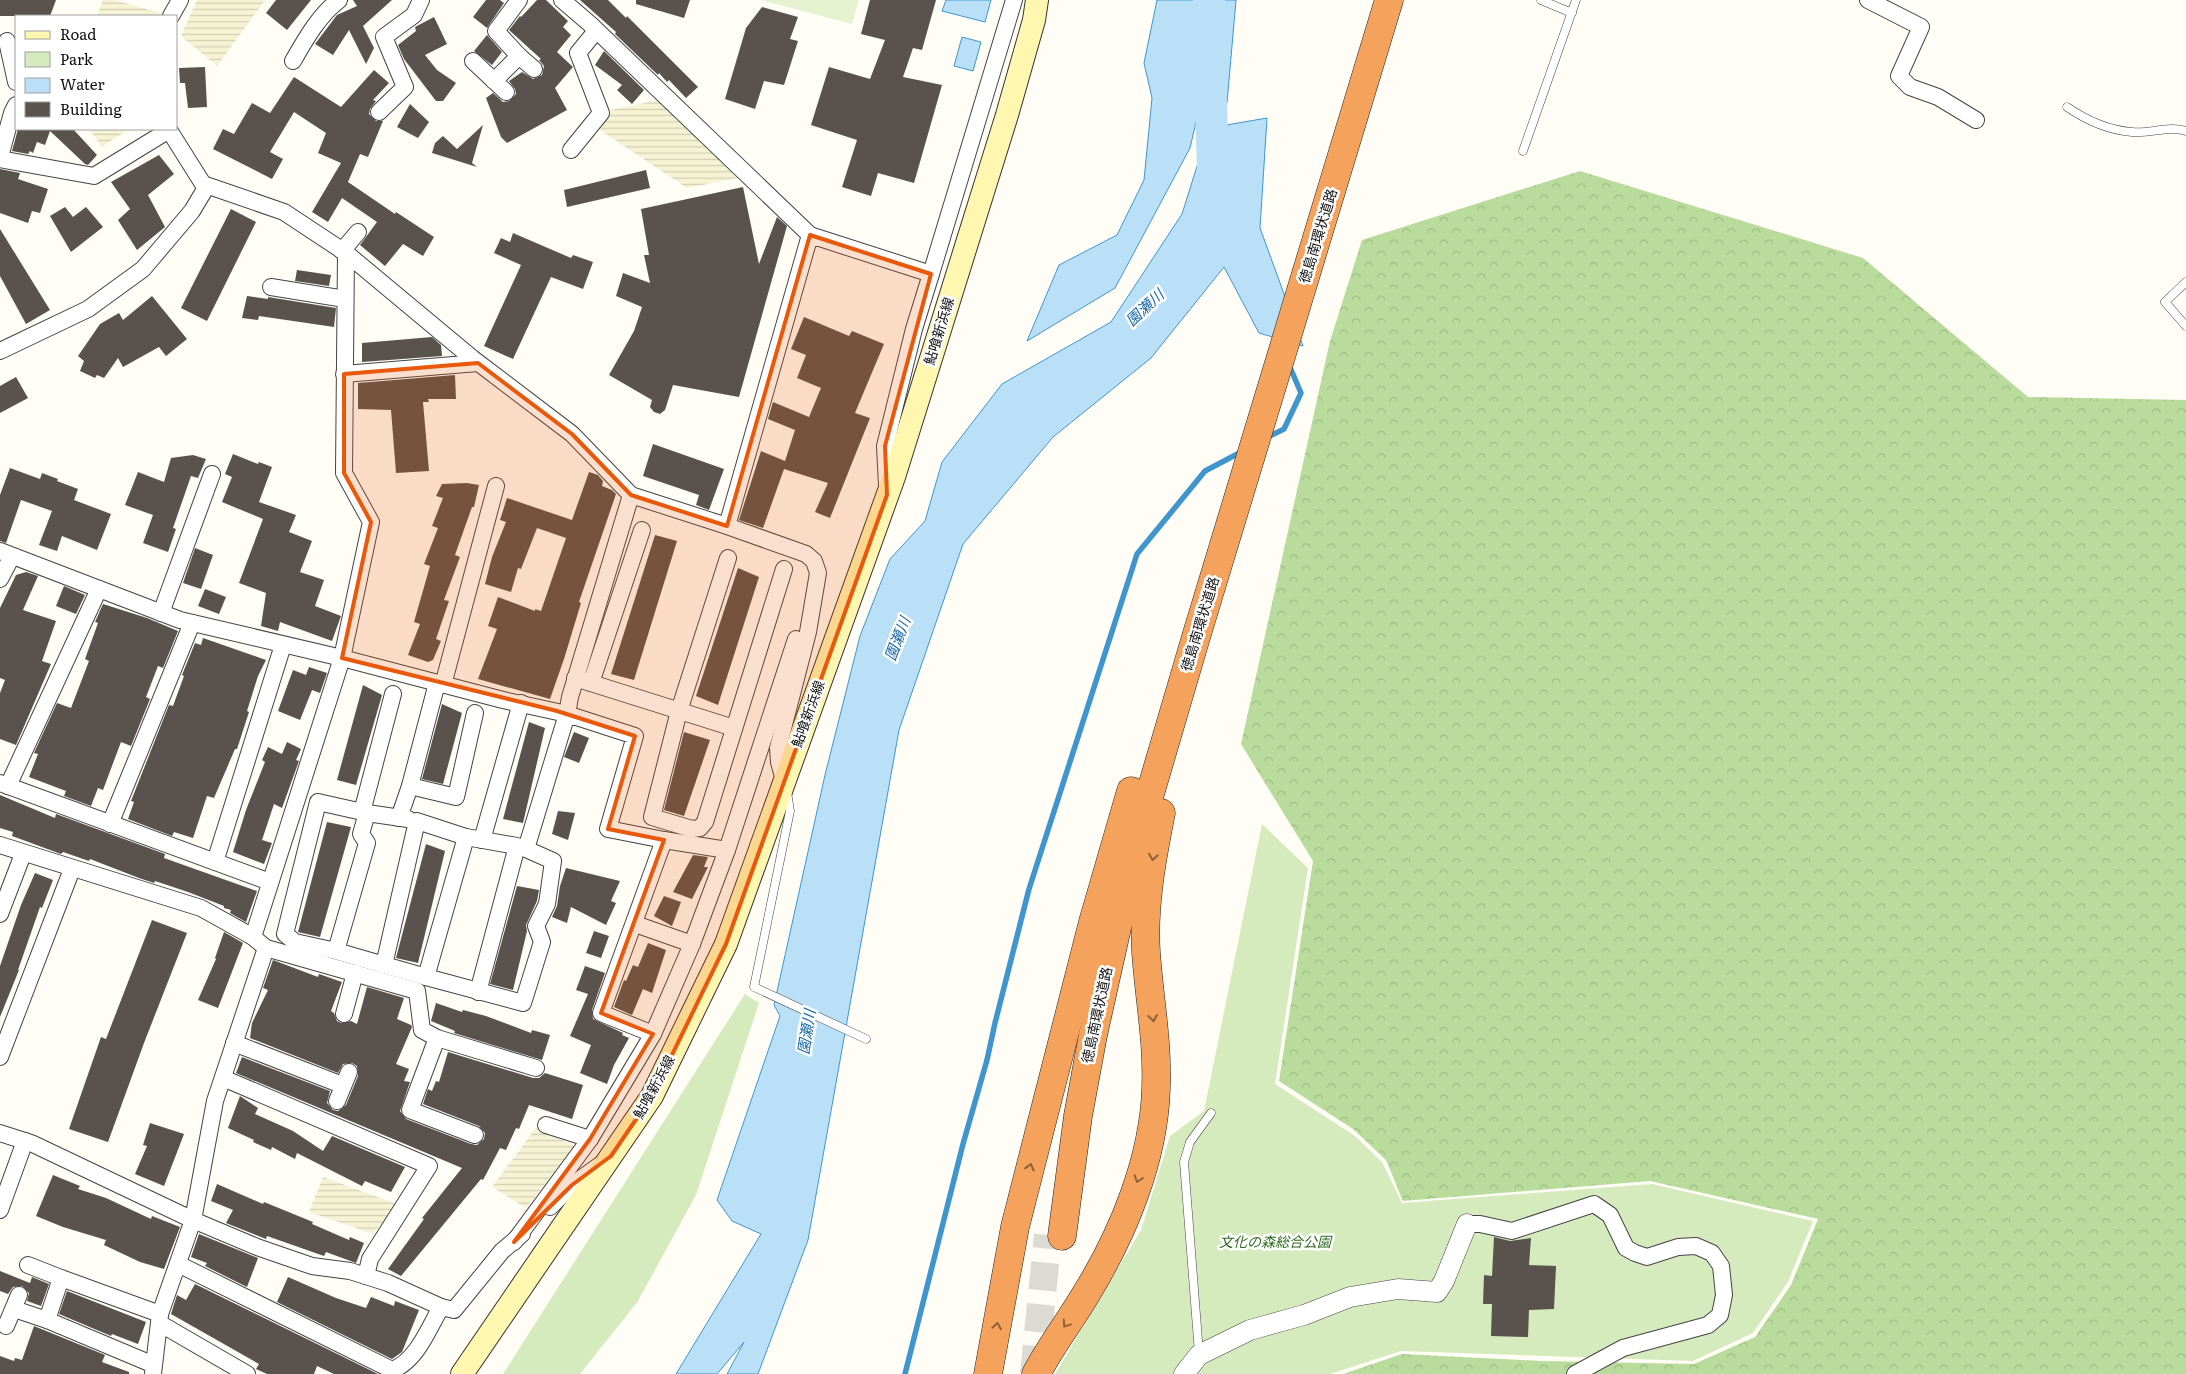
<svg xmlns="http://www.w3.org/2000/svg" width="2186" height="1374" viewBox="0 0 2186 1374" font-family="Literata,'Noto Sans JP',serif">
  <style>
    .farmland { fill: url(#farmland-rules) }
    .green { fill: #d5ebbd }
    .forest { fill: url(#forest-crowns) }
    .pitch { fill: #e6f2cf }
    .water { fill: #b9e0f7; stroke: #3f96cf }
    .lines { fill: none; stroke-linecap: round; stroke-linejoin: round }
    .stream { stroke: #3f96cf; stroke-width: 5.5 }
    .river { stroke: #b9e0f7; stroke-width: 32 }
    .building { fill: #5a524d }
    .motorway-tunnel { stroke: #dbdad3; stroke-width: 28; stroke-dasharray: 28 14; stroke-linecap: butt }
    .service-casing { stroke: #444; stroke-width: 9 }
    .minor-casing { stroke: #444; stroke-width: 18 }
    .tertiary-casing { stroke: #444; stroke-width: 21 }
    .secondary-casing { stroke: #333; stroke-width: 24 }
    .motorway-casing { stroke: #222; stroke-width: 29 }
    .service { stroke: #fff; stroke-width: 8 }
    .minor { stroke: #fff; stroke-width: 16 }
    .tertiary { stroke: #fff; stroke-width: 20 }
    .secondary { stroke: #fff6b0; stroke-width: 22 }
    .motorway { stroke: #f5a25d; stroke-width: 28 }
    .oneway { stroke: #8e613b }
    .marked { fill: #e8590c; fill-opacity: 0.2; stroke: #e8590c; stroke-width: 4; stroke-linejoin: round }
    .labels { text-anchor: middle; stroke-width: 5; stroke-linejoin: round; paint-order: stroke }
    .street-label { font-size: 14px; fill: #111; stroke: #fff }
    .park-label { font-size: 14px; font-style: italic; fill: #2f6b1f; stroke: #fff }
    .water-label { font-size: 15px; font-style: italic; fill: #1768a6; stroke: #fff }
  </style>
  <defs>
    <pattern id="farmland-rules" width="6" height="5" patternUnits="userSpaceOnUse" patternTransform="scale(1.25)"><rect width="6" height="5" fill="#f6f3d4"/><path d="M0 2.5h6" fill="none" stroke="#d2cfb5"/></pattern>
    <pattern id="forest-crowns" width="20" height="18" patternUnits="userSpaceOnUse" patternTransform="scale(1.25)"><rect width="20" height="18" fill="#b9dc9c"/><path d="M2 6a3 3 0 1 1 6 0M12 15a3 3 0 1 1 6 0" fill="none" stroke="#9ebc85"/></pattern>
  </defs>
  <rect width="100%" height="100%" fill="#fffdf5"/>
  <!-- farmland -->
  <g class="farmland">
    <path d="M103 0H115L163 14V16H97Z"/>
    <path d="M197 0H265L217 66 181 36Z"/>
    <path d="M659 100 743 177 687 188 600 130 611 110Z"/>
    <path d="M89 129H129L102 147Z"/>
    <path d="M536 1128 575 1146 526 1208 492 1187Z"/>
    <path d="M323 1177 397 1204 373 1234 309 1212Z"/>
  </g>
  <!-- green -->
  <g class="green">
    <path d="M1262 824 1308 868 1275 1084 1355 1136 1382 1162 1402 1203 1652 1184 1813 1221 1788 1282 1753 1333 1693 1361 1401 1351 1330 1374H1055L1141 1230 1170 1136 1204 1111Z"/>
    <path d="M745 994 759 1003 696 1195 638 1301 580 1374H503Z"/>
  </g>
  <!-- forest -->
  <path class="forest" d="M1580 171 1863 258 2028 397 2186 400V1374H1343L1402 1354 1542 1361 1694 1364 1755 1337 1791 1285 1818 1219 1650 1181 1403 1201 1386 1160 1353 1129 1279 1081 1313 861 1241 744 1330 341 1362 240Z"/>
  <!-- pitch -->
  <path class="pitch" d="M761 0H859L852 24Z"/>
  <!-- water -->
  <g class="water">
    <path d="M946 0H991L985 22 942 11Z"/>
    <path d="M1157 0H1236L1227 103 1199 109 1190 148 1115 288 1027 341 1059 265 1117 235 1144 180 1152 98 1144 63Z"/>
    <path d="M962 37 981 42 973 71 954 66Z"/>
    <path d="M1267 118 1260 228 1303 346 1259 333 1224 267 1151 358 1053 437 963 544 899 730 808 1240 758 1374H727L744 1342 717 1374H676L761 1234 732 1221 717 1200 780 1016 774 1005 825 775 860 636 890 559 925 521 942 462 1002 384 1111 322 1182 214 1209 128Z"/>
  </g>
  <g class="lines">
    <!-- stream -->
    <g class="stream">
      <path d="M1264 439 1284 429 1301 393 1289 365"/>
      <path d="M905 1374 963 1144 987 1060 995 1023 1029 889 1137 554 1205 471 1243 451"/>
    </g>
    <!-- river -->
    <path class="river" d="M1209 0 1208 6 1213 171"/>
  </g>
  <!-- building -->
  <g class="building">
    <path d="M0 0H56L50 16H0Z"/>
    <path d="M276 0H311L287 30 266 13Z"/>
    <path d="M353 0H392L363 26 374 48 366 64 349 30 333 55 315 44 337 15 357 6Z"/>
    <path d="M486 0H500L504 3 487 28 473 17Z"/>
    <path d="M537 0H546L568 21 563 27 571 35 557 52 573 67 555 88 567 110 507 143 501 137 486 98 493 93 503 102 509 101 516 94 515 89 509 81 522 72 533 79 542 75 544 66 539 60 541 59 509 30 520 16 521 17Z"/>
    <path d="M580 0H608L626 18 627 16 698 87 686 98 669 80 667 82 659 73 658 75 615 34 616 32Z"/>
    <path d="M636 0H690L684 18 636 4Z"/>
    <path d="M870 0H936L922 50 913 48 903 77 942 85 914 183 878 173 871 196 842 187 857 140 811 125 829 67 870 79 885 40 861 34Z"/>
    <path d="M762 7 798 17 790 39 798 41 784 85 764 81 755 109 725 99 746 28Z"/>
    <path d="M434 17 447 44 425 55 437 70 456 83 443 101H436L404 59 398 45 416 31 415 27Z"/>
    <path d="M487 35 502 52 492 65 474 51Z"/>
    <path d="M604 51 644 90 632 104 617 90 622 85 595 65Z"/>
    <path d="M205 67 207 107 188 108 185 83H180L179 68Z"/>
    <path d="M374 70 389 83 373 100 376 101 370 109 369 114 376 121H383L368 157 360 154 348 182 395 214 396 212 434 237 423 256 403 244 385 266 360 245 377 222 342 198 328 222 312 212 341 163 318 153 326 133 294 112 270 152 283 159 272 179 213 149 223 129 234 134 252 103 270 113 294 77 341 107Z"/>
    <path d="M410 104 429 122 418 138 397 127Z"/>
    <path d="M483 125 472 163 477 167 432 153 435 143 443 136 457 149Z"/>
    <path d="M18 129H73L97 155 88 165 85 164 50 131 45 145 37 142 33 153 30 151 28 154 12 151Z"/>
    <path d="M159 155 174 174 148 195 165 227 137 250 118 220 130 209 111 182Z"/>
    <path d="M0 169 20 173 18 179 48 189 40 213 32 211 28 223 0 213Z"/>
    <path d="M646 170 650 188 567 207 564 190Z"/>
    <path d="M743 187 759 264 777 217 787 226 739 397 673 385 665 410 660 414 654 412 650 407 652 400 609 375 634 331 642 307 616 296 623 273 650 283 644 255H649L641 209Z"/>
    <path d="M65 207 73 217 86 207 103 227 71 252 50 216Z"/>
    <path d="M231 209 256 222 207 321 181 308Z"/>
    <path d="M0 229 50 310 26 324 0 276Z"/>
    <path d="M513 233 571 258 573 255 593 262 583 289 551 277 513 359 484 346 521 265 494 253 501 238 510 242Z"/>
    <path d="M297 270 331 275 329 286 295 281Z"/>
    <path d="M152 296 187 339 166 356 159 347 123 367 118 358 104 378 97 375 95 378 80 371 84 361 78 356 100 324 119 313 123 320Z"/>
    <path d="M247 296 268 299V297L336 308 334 327 259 316 258 320 242 318Z"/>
    <path d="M804 317 849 336 852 331 884 344 855 413 870 418 830 518 815 512 828 483 784 469 763 528 739 520 761 451 785 461 795 430 768 419 773 402 809 417 821 388 797 378 806 355 791 349Z"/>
    <path d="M432 337 441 345 442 356 362 362V343Z"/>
    <path d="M455 375 456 399H428L429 402H423L429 471 396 473 391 410 358 409V383Z"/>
    <path d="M16 377 28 398 0 413V386Z"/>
    <path d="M653 444 724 469 709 510 696 505 699 495 643 476Z"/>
    <path d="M233 454 258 464 259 462 272 467 259 502 296 515 289 532 312 541 300 572 324 580 315 606 341 616 332 641 280 622 278 631 261 626 266 593 239 583 263 519 222 502 232 477 225 474Z"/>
    <path d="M193 455 206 459 198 478 191 476 173 528 176 529 168 552 143 543 153 515 125 505 138 472 164 482 171 458Z"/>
    <path d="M10 468 40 479 42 473 58 479 57 481 78 489 74 500 111 514 97 550 62 536 57 551 39 545 52 511 21 500 6 543 0 541V495Z"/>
    <path d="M589 472 598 475 603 481 602 486 612 490 616 494 579 602 581 603 564 659 550 699 478 679 497 629 488 626 498 597 535 611V609L541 611 566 538 537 528 521 569 518 568 511 592 485 584 492 557 506 522 500 520 507 498 572 520Z"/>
    <path d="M467 483 479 485 474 507H472L455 555 460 557 444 600 449 601 436 639 441 641 433 660 428 662 408 655 420 624 414 622 430 566 424 564 438 528 432 526 443 498 436 496 442 484Z"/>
    <path d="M655 535 677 541 634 680 611 674Z"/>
    <path d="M195 548 213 555 201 589 183 583Z"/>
    <path d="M738 568 759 577 718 705 696 696Z"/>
    <path d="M26 572 38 576 23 610 56 621 42 661 51 664 16 745 0 739V693L5 680 0 678V608L16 575Z"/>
    <path d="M64 586 85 595 76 614 56 606Z"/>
    <path d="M205 589 226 597 219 614 198 606Z"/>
    <path d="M103 604 147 618 178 631 163 668 158 666 146 697 150 699 131 746 121 742 103 790 98 788 91 806 64 796 66 791 29 777 38 754 34 753 57 703 71 708 89 661 85 659 98 623 95 622Z"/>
    <path d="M203 638 266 660 258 676 247 711 249 712 237 749H235L214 798 207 796 193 838 174 832 172 836 128 819 134 802 131 801 169 705 173 706 184 676 182 675 195 643 201 645Z"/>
    <path d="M309 667 327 673 320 693 312 690 300 720 278 711 293 670 306 675Z"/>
    <path d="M363 685 382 695 356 785 337 780Z"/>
    <path d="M442 704 462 713 443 784 422 779Z"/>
    <path d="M529 722 545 728 523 823 503 819Z"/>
    <path d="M574 732 589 738 579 763 564 757Z"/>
    <path d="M684 732 710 740 684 816 664 810Z"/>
    <path d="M287 742 301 749 296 760 299 761 282 808 274 804 262 840 272 843 264 864 233 852 246 810 265 762 262 760 268 747 282 754Z"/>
    <path d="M0 795 55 818 56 814 165 854 164 858 257 891 246 922 230 913 231 910 224 908V906L188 892 155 881 154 883 139 878 90 859 89 861 63 852 61 854 12 836 13 832 0 828Z"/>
    <path d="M558 811 575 813 568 840 552 834Z"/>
    <path d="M327 822 351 827 320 937 298 932Z"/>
    <path d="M426 844 445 851 418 963 396 958Z"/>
    <path d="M693 855 708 857 704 867H708L692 899 673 892Z"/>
    <path d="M566 868 620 881 611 901 616 903 606 925 571 907 567 923 552 917 557 906 560 886Z"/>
    <path d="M35 873 53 880 42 908 40 907 18 970H19L0 1017V966L21 905Z"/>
    <path d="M517 886 539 890 537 901 526 925 527 931 513 990 490 984Z"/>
    <path d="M664 896 681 902 672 926 654 916Z"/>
    <path d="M152 920 187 933 144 1043 108 1142 69 1129 101 1037 106 1039Z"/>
    <path d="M594 931 609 936 601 958 586 953Z"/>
    <path d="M224 932 243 943 218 1008 198 1000 216 959 215 958Z"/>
    <path d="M648 943 666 950 652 993 643 989 632 1015 614 1007 624 980 626 981 633 965 638 967Z"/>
    <path d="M273 960 318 977 319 974 342 982 331 1011 334 1013 337 1021 341 1023 351 1021 357 1024 367 987 404 998 397 1019 411 1025 412 1027 396 1064 409 1069 404 1081 410 1082 400 1111 406 1119 471 1144 477 1145 484 1139 485 1133 479 1126 423 1104 428 1089 432 1091 436 1081 439 1082 448 1052 533 1078H539L545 1073 583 1085 572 1119 529 1105 519 1129 516 1128 506 1150 500 1148 483 1180 481 1179 401 1276 388 1269 424 1219 422 1218 462 1168 236 1073 242 1057 330 1091 327 1103 333 1110 338 1111 346 1105 358 1076 357 1066 352 1063 343 1064 338 1073 250 1038 252 1023 268 990 263 988Z"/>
    <path d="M585 966 605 973 592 1010 593 1019 623 1033 622 1035 629 1038 614 1065 607 1084 580 1073 591 1045 570 1036 588 994 576 990Z"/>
    <path d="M436 1003 462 1012 463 1010 486 1016 531 1033 532 1030 550 1035 542 1060 454 1033 455 1031 431 1021Z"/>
    <path d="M240 1096 258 1108 255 1114 293 1131 323 1151 332 1136 405 1167 391 1192 365 1181 362 1186 297 1153 295 1159 272 1147 271 1150 253 1142 254 1140 228 1128Z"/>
    <path d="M150 1123 184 1134 164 1186 135 1174 147 1146 143 1145Z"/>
    <path d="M53 1175 80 1186 78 1189 106 1198 151 1219 152 1216 180 1227 164 1269 140 1262 104 1245 106 1240 63 1227 36 1216Z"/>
    <path d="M217 1184 263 1204 264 1202 313 1222 312 1224 349 1240 350 1237 364 1243 356 1263 326 1252 324 1256 267 1236 266 1239 226 1223 233 1210 211 1201Z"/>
    <path d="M199 1234 258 1258 247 1287 205 1266 207 1263 191 1257Z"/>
    <path d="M1494 1237 1510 1241 1531 1238 1529 1265 1556 1266 1554 1309 1529 1310 1528 1337 1491 1336 1492 1304H1483L1484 1275 1492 1276Z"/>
    <path d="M0 1271 30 1283 32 1277 49 1284 41 1306 27 1301 29 1293 22 1286 13 1287 8 1294 0 1291Z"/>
    <path d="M288 1277 336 1298 366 1308 371 1297 394 1306 395 1301 419 1310 402 1352 392 1359 277 1302Z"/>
    <path d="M195 1284 378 1374H334L317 1366 314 1374H267L256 1369 259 1364 171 1314 177 1295 186 1300Z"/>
    <path d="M67 1291 146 1322 138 1344 112 1334 111 1336 59 1314Z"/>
    <path d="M34 1326 105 1355 102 1362 129 1372V1374H0V1356L14 1361 15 1358 22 1360Z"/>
  </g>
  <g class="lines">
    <!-- motorway-tunnel -->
    <path class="motorway-tunnel" d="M1034 1374 1048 1235"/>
    <!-- service casing -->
    <g class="service-casing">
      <g id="service">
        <path d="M1541 0 1572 13"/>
        <path d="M2067 107C2086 120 2107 130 2132 132 2150 134 2169 125 2186 131"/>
        <path d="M1523 151 1576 0"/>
        <path d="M2186 282 2165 302 2186 326"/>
        <path d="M787 792 790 811 754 987 866 1039"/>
        <path d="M1199 1353 1184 1162 1190 1142 1211 1113"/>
      </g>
    </g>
    <!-- minor casing -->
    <g class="minor-casing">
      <g id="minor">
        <path d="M519 0 496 31 519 56 534 69"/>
        <path d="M562 0 590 24 810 235"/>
        <path d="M1868 0 1921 27 1899 76 1910 87 1938 97 1976 120"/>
        <path d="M171 16 180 0"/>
        <path d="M7 41 16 82"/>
        <path d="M293 61C305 40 319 15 339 0"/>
        <path d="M473 61 506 92"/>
        <path d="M494 81 519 56"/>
        <path d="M379 112 405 87 384 37 414 15 421 0"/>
        <path d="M571 150 601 113 578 53 596 31"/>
        <path d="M0 157 12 113 16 105"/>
        <path d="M0 159 94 176 169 130 203 184 284 212 346 253 472 358 572 434 631 495 727 526"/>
        <path d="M342 251 358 232"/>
        <path d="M931 274 1014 0"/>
        <path d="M271 287 345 299"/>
        <path d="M0 351 88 309 143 269 192 211 207 186"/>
        <path d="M344 374 478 363"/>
        <path d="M0 551 180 620 342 658 503 700 567 714 570 697 631 495"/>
        <path d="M728 558 679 711 652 817 692 829 700 828 705 822 784 569"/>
        <path d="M0 579 12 556"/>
        <path d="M161 613 212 474"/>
        <path d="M575 678 734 728"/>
        <path d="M591 683 642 530"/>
        <path d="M443 685 496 486"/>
        <path d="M784 780 779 762 778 748 808 632 818 573 814 561 806 554 727 526 810 235 931 274 914 329 885 446 887 486"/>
        <path d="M0 783 270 882"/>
        <path d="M8 786 99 589"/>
        <path d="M410 786 456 797 475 713"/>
        <path d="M362 812 393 694"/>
        <path d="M367 813 408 819"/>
        <path d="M399 818 410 786 437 683"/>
        <path d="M110 824 192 623"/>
        <path d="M466 837 517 846 478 992"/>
        <path d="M482 840 521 703"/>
        <path d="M664 840 727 850"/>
        <path d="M0 845 201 908 253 937"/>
        <path d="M215 862 283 645"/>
        <path d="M0 914 23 854"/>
        <path d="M635 924 692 944"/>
        <path d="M266 948 417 991 422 1030 437 1038 536 1068"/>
        <path d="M336 951 295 942 285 934 318 802 367 813 361 834 367 843 336 951 384 965 417 821 466 837 426 977 523 1003 542 942 536 926 547 904 553 861 526 849 567 714 635 736 608 829 664 840 601 1013 653 1034"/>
        <path d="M384 965 426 977"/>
        <path d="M344 1014 355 973"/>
        <path d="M437 1038 410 1110 475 1135"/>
        <path d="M234 1043 342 1085"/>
        <path d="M0 1057 72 869"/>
        <path d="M223 1078 429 1166 370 1259 366 1276"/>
        <path d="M337 1101 349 1072"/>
        <path d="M546 1125 590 1139"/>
        <path d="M0 1133 31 1143 193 1220 160 1314"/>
        <path d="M550 1207 572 1185 600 1165"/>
        <path d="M0 1210 25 1141"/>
        <path d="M1467 1224H1480L1512 1231 1594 1204 1610 1215 1626 1248 1635 1253 1647 1257 1678 1247 1696 1246 1712 1253 1721 1266 1724 1295 1720 1315 1708 1325 1623 1348 1575 1374"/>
        <path d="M514 1242 590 1139 653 1034 692 944 727 850 796 639"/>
        <path d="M178 1264 392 1370C416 1362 429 1328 441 1307L388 1283 350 1271 312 1266 257 1247 193 1220 215 1101 266 948 253 937 342 658 371 522 344 473 346 253"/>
        <path d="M28 1265 61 1278"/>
        <path d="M441 1307 454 1310 502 1251 522 1234"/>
        <path d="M14 1309 47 1320"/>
        <path d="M159 1323 247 1374"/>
        <path d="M6 1326 19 1295"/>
        <path d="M153 1374 160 1314 61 1278 47 1320 154 1365"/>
      </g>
    </g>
    <!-- tertiary casing -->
    <g class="tertiary-casing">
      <path id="tertiary" d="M1184 1374 1199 1355 1250 1330 1304 1315 1350 1297 1398 1289 1437 1292 1444 1281 1467 1224"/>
    </g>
    <!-- secondary casing -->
    <g class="secondary-casing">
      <path id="secondary" d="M462 1374 652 1096 726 944 894 477 1007 115 1034 20 1037 0"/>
    </g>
    <!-- motorway casing -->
    <g class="motorway-casing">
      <g id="motorway">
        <path d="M1062 1236 1078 1116 1093 1035 1137 838 1196 637 1389 0"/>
        <path d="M988 1374 1015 1227 1093 922 1131 791"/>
        <path d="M1036 1374C1051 1346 1070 1321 1086 1294 1123 1234 1154 1159 1156 1088 1158 1042 1149 997 1146 952 1143 906 1152 858 1161 813"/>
      </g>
    </g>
    <!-- service -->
    <use href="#service" class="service"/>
    <!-- minor -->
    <use href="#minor" class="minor"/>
    <!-- tertiary -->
    <use href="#tertiary" class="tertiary"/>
    <!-- secondary -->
    <use href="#secondary" class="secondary"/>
    <!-- motorway -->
    <use href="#motorway" class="motorway"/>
  </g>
  <!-- one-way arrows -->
  <defs><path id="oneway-chevron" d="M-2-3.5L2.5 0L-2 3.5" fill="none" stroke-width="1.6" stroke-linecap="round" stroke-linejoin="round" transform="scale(1.25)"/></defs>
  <g class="oneway">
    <use href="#oneway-chevron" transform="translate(1153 857) rotate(99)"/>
    <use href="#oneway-chevron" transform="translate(1153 1018) rotate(84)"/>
    <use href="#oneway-chevron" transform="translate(1030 1167) rotate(-76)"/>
    <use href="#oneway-chevron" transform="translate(1138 1179) rotate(108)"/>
    <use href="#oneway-chevron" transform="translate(1066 1324) rotate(124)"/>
    <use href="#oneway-chevron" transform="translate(997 1326) rotate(-80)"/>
  </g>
  <!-- marked area -->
  <path class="marked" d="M810 235 931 274 885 446 887 495 726 944 652 1096 611 1156 572 1185 514 1242 590 1139 653 1034 601 1013 664 840 608 829 635 736 557 711 342 658 371 522 344 473V374L478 363 572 434 631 495 727 526Z"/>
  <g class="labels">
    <!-- street labels -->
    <g class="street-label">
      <text transform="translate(1318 236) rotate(-73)" y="5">徳島南環状道路</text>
      <text transform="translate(939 331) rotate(-73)" y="5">鮎喰新浜線</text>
      <text transform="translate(1200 624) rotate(-73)" y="5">徳島南環状道路</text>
      <text transform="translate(808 714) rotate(-70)" y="5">鮎喰新浜線</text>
      <text transform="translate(1097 1015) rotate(-78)" y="5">徳島南環状道路</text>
      <text transform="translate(654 1087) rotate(-61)" y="5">鮎喰新浜線</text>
    </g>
    <!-- park labels -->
    <g class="park-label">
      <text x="1275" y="1247">文化の森総合公園</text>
    </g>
    <!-- water labels -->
    <g class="water-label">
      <text transform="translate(1145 308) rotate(-43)" y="5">園瀬川</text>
      <text transform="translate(898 639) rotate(-69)" y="5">園瀬川</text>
      <text transform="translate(807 1032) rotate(-81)" y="5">園瀬川</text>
    </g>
  </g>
  <!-- legend -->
  <rect x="15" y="15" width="162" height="115" fill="#ffffff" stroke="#a0a0a0"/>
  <rect x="25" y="31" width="25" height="8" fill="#fff6b0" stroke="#a0a0a0"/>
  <text x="60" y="40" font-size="15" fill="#111111">Road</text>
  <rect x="25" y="52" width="25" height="15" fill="#d5ebbd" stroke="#a0a0a0"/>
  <text x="60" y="65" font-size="15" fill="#111111">Park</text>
  <rect x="25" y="78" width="25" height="15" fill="#b9e0f7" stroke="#a0a0a0"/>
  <text x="60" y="90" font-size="15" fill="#111111">Water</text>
  <rect x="25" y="102" width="25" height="15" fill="#5a524d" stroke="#a0a0a0"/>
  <text x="60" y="115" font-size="15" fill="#111111">Building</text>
</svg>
